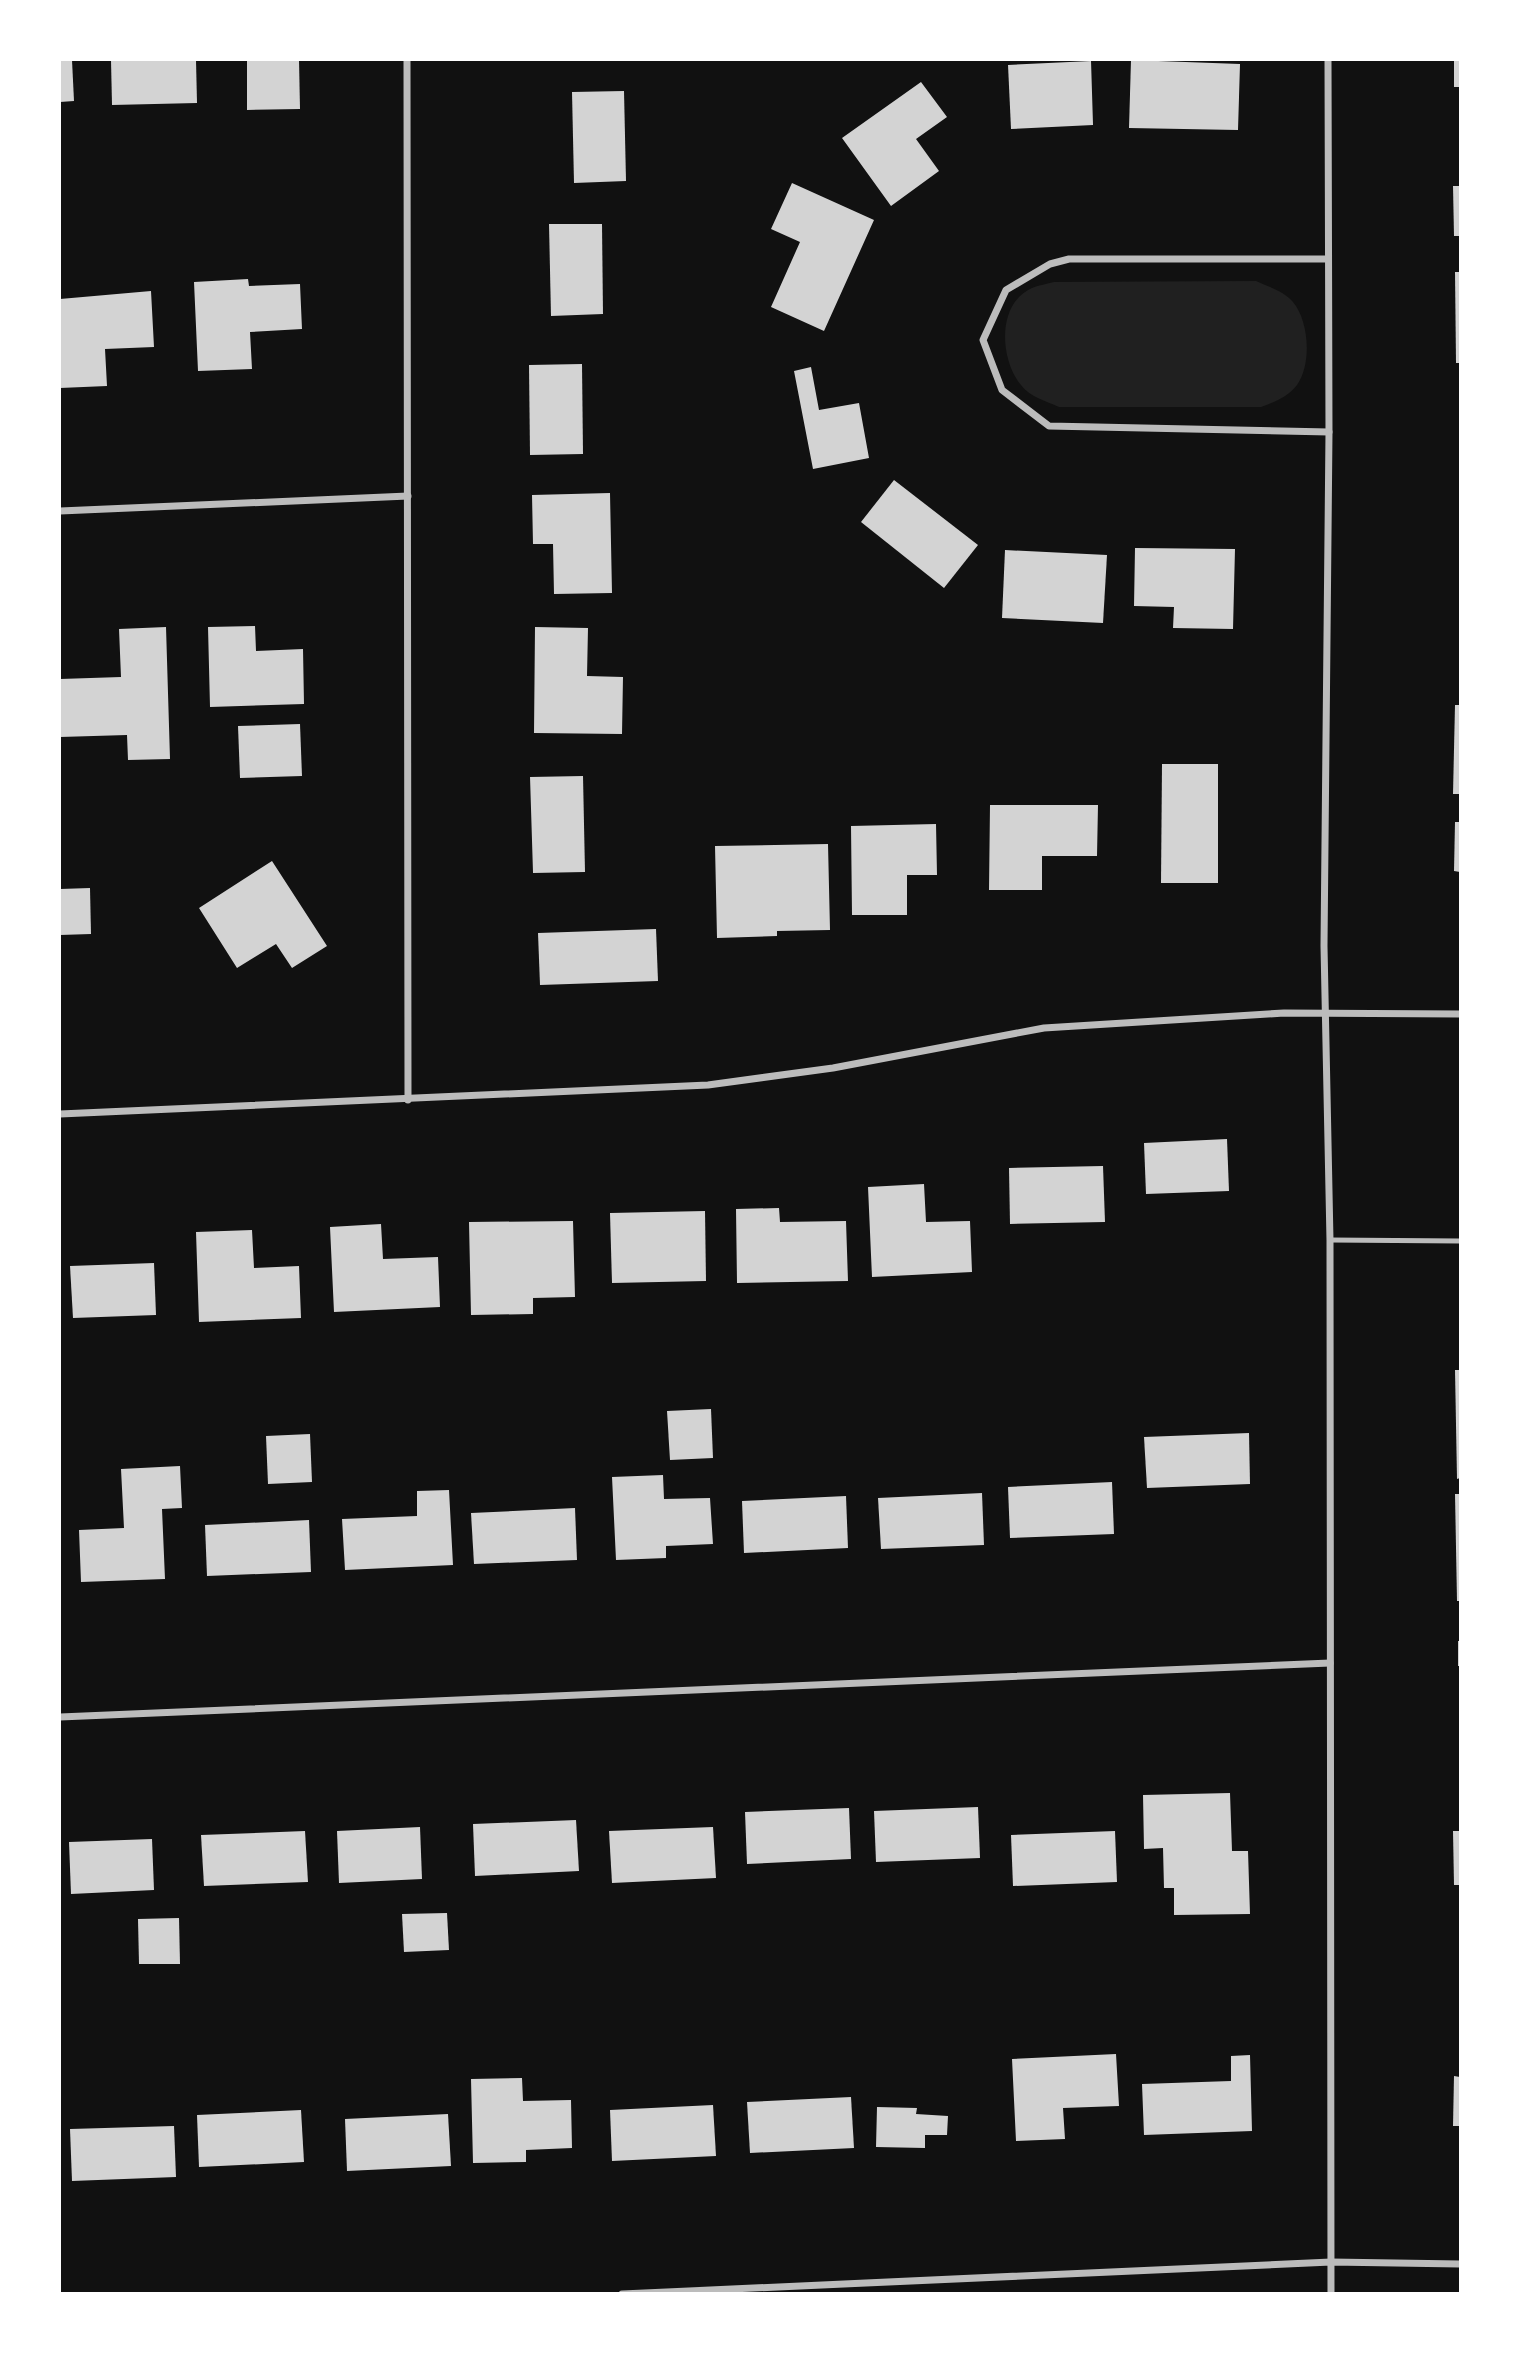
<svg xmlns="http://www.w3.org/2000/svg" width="1520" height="2353" viewBox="0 0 1520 2353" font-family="'Titillium Web',sans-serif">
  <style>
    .green { fill: #202020 }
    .building { fill: #d3d3d3 }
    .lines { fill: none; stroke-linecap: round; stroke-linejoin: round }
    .service { stroke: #bcbcbc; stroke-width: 5 }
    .minor { stroke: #bcbcbc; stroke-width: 7 }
  </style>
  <rect width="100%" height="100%" fill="#111"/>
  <!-- green -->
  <path class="green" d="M1256 281C1269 287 1284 291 1293 302 1309 321 1312 364 1297 385 1288 397 1274 402 1261 407H1059C1046 401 1030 397 1021 385 1000 360 996 304 1032 288 1039 285 1047 284 1054 282Z"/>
  <!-- building -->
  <g class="building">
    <path d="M60 60H72L74 101 60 102Z"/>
    <path d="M111 60H196L197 103 112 105Z"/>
    <path d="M247 60H299L300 109 247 110Z"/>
    <path d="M1131 60 1240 64 1238 130 1129 128Z"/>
    <rect x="1454" y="60" width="6" height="27"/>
    <path d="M1091 61 1093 125 1011 129 1008 65Z"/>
    <path d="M921 82 947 117 916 139 939 171 891 206 842 138Z"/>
    <path d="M624 91 626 181 574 183 572 92Z"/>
    <path d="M792 183 874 220 824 331 771 307 800 242 771 229Z"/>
    <path d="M1453 186H1460V236H1454Z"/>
    <path d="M549 224H602L603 314 551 316Z"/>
    <path d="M1455 272H1460V363H1456Z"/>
    <path d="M248 279 249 286 300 284 302 329 250 332 252 369 198 371 194 282Z"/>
    <path d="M151 291 154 347 105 349 107 386 60 388V299Z"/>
    <path d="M582 364 583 454 530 455 529 365Z"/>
    <path d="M811 367 819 410 859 403 869 458 813 469 794 371Z"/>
    <path d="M894 480 978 545 944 588 861 522Z"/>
    <path d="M610 493 612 593 554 594 553 544H533L532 495Z"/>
    <path d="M1135 548 1235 549 1233 629 1173 628 1174 607 1134 606Z"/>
    <path d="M1005 550 1107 555 1103 623 1002 618Z"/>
    <path d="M255 626 256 651 303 649 304 704 210 707 208 627Z"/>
    <path d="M166 627 170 759 128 760 127 735 60 737V679L121 677 119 629Z"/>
    <path d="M535 627 588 628 587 676 623 677 622 734 534 733Z"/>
    <path d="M1455 705H1460V794H1453Z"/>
    <path d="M300 724 302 776 240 778 238 726Z"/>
    <path d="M1162 764H1218V883H1161Z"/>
    <path d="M583 776 585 872 533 873 530 777Z"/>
    <path d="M990 805H1098L1097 856H1042V890H989Z"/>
    <path d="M1455 822H1460V872L1454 871Z"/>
    <path d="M936 824 937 875H907V915H852L851 826Z"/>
    <path d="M828 844 830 930 777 931V936L717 938 715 846Z"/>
    <path d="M272 861 327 946 292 968 276 944 237 968 199 908Z"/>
    <path d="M90 888 91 934 60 935V889Z"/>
    <path d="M656 929 658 981 540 985 538 933Z"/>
    <path d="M1227 1139 1229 1191 1146 1194 1144 1143Z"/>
    <path d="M1103 1166 1105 1222 1010 1224 1009 1168Z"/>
    <path d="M924 1184 926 1222 970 1221 972 1272 872 1277 868 1187Z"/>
    <path d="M779 1208 780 1222 846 1221 848 1281 737 1283 736 1209Z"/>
    <path d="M705 1211 706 1281 612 1283 610 1213Z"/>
    <path d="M573 1221 575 1297 533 1298V1314L471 1315 469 1222Z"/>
    <path d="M381 1224 383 1259 438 1257 440 1307 334 1312 330 1227Z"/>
    <path d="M252 1230 254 1268 299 1266 301 1318 199 1322 196 1232Z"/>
    <path d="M154 1263 156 1315 73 1318 70 1266Z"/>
    <path d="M1455 1370H1460V1478L1457 1479Z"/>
    <path d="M711 1409 713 1458 670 1460 667 1411Z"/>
    <path d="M1249 1433 1250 1484 1147 1488 1144 1437Z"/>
    <path d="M310 1434 312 1482 268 1484 266 1436Z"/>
    <path d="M180 1466 182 1508 162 1509 165 1579 81 1582 79 1530 124 1528 121 1469Z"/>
    <path d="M663 1475 664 1499 710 1498 713 1544 666 1546V1558L616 1560 612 1477Z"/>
    <path d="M1112 1482 1114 1534 1010 1538 1008 1487Z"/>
    <path d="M449 1490 453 1565 345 1570 342 1519 417 1516V1491Z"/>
    <path d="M982 1493 984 1545 881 1549 878 1498Z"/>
    <path d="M1455 1494H1460V1601H1457Z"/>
    <path d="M846 1496 848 1548 744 1553 742 1501Z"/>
    <path d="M575 1508 577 1560 474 1564 471 1513Z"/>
    <path d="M309 1520 311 1572 207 1576 205 1525Z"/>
    <rect x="1458" y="1641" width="2" height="25"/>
    <path d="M1230 1793 1232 1851H1248L1250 1914 1174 1915V1888H1164L1163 1848 1144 1849 1143 1795Z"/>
    <path d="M978 1807 980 1858 876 1862 874 1811Z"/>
    <path d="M849 1808 851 1859 747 1864 745 1812Z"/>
    <path d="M576 1820 579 1871 475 1876 473 1824Z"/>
    <path d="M420 1827 422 1879 339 1883 337 1831Z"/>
    <path d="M713 1827 716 1878 612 1883 609 1831Z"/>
    <path d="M305 1831 308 1882 204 1886 201 1835Z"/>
    <path d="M1115 1831 1117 1882 1013 1886 1011 1835Z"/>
    <path d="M1453 1831H1460V1885H1454Z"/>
    <path d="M152 1839 154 1890 71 1894 69 1842Z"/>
    <path d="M447 1913 449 1950 404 1952 402 1914Z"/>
    <path d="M179 1918 180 1964H139L138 1919Z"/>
    <path d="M1116 2054 1119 2106 1063 2108 1065 2139 1016 2141 1012 2059Z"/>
    <path d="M1250 2055 1252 2131 1144 2135 1142 2084 1231 2081V2056Z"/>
    <path d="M1454 2076 1460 2077V2126H1453Z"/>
    <path d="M522 2078 523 2101 571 2100 572 2148 526 2150V2162L473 2163 471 2079Z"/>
    <path d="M851 2097 854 2148 750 2153 747 2102Z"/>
    <path d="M713 2105 716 2156 612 2161 610 2110Z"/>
    <path d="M877 2107 917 2108 916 2114 948 2116 947 2135H925V2148L876 2147Z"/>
    <path d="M301 2110 304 2162 199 2167 197 2115Z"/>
    <path d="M448 2114 451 2166 347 2171 345 2119Z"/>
    <path d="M174 2126 176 2177 72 2181 70 2129Z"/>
  </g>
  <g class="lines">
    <!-- service -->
    <path class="service" d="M1330 1240 1460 1241"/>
    <!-- minor -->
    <g class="minor">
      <path d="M407 60 408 1100"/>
      <path d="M1328 60 1329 432 1324 946 1330 1240 1331 2294"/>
      <path d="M1328 259H1069L1050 264 1006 290 983 340 1002 390 1049 426 1329 432"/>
      <path d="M60 511 408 496"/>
      <path d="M60 1114 708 1085 833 1068 1044 1028 1284 1013 1460 1014"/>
      <path d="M60 1717 1330 1663"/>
      <path d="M622 2294 1331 2262 1460 2264"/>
    </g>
  </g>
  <!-- border -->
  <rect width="1520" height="2353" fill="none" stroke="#ffffff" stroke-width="122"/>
</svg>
